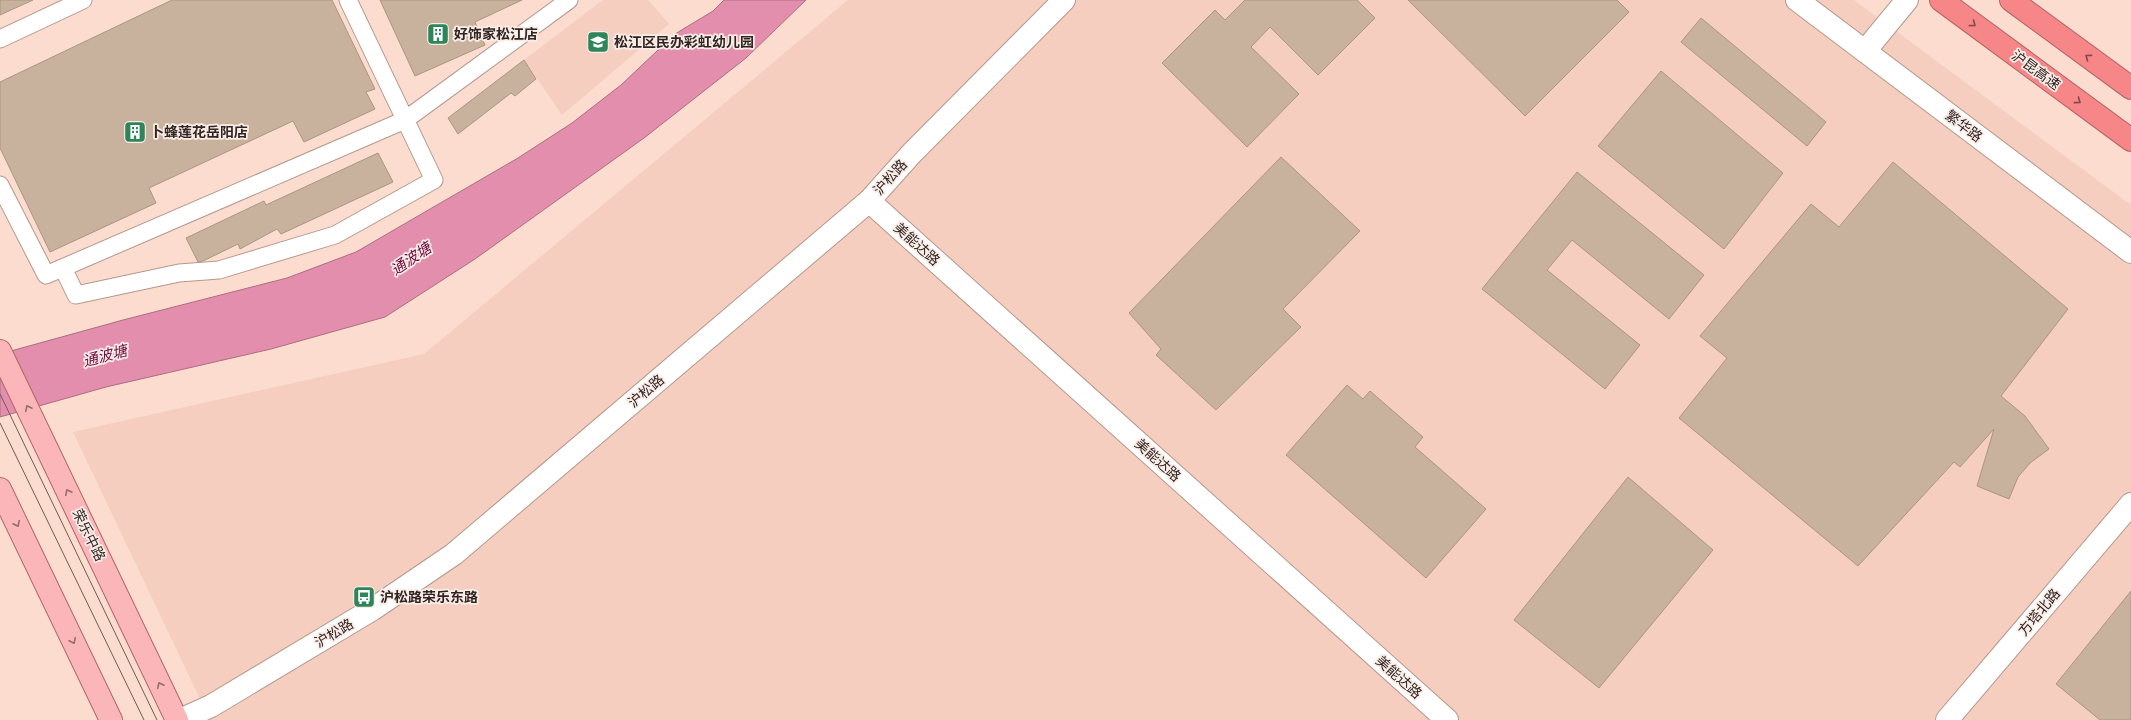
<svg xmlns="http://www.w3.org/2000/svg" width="2131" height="720" viewBox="0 0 2131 720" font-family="'Public Sans','Noto Sans SC',sans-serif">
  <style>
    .built { fill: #f5cebf }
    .water { fill: #e28eac; stroke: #ad6e82 }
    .building { fill: #c8b29d; stroke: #ab9681 }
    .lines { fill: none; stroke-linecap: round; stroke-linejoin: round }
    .street-casing { stroke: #b5988c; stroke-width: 19 }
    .secondary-casing { stroke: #b5988c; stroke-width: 24 }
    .primary-casing { stroke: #b26464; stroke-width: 24 }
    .highway-casing { stroke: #b26464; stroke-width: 24 }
    .street { stroke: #fff; stroke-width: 17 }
    .secondary { stroke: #fff; stroke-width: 22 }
    .primary { stroke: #fab6b8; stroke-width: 22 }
    .highway { stroke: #f78688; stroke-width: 22 }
    .tram { stroke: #6e5c55; stroke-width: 1 }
    .oneway { stroke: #804c4a }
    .oneway2 { stroke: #966e6c }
    .labels { text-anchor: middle; stroke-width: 3.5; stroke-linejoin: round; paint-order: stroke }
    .poi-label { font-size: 14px; font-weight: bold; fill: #312521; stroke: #faede8; text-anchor: start }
    .street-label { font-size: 14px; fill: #312521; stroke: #faede8 }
    .water-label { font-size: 15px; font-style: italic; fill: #6e093d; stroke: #faede8 }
  </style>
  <rect width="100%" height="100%" fill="#fbdccf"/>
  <!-- built -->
  <g class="built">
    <path d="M603 0H648L669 24 562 115 524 60Z"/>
    <path d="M848 0H1854L2131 205V720H210L73 432 424 354Z"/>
  </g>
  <!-- water -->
  <path class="water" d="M724 0H806L746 58 644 138 475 259 385 317 271 349 106 387 0 417V354L123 320 287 278 356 252 518 158 572 123 621 85 675 34 713 11Z"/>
  <!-- building -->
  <g class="building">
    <path d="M0 0H33L0 15Z"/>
    <path d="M172 0H332L375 89 366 92 375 109 304 142 293 121 149 188 156 203 50 252 0 148V82Z"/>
    <path d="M380 0H522L475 22 485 45 415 76Z"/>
    <path d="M1245 0H1357L1375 18 1318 75 1270 27 1251 47 1299 94 1247 147 1162 63 1215 10 1225 20Z"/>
    <path d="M1408 0H1617L1629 12 1525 116Z"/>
    <path d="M1701 18 1826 122 1807 146 1681 42Z"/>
    <path d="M524 60 536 79 515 96 511 93 458 134 448 118Z"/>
    <path d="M1661 71 1783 173 1724 249 1598 146Z"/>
    <path d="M378 153 393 182 281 234 277 229 240 249 238 244 203 261 198 262 186 238 264 201 266 205Z"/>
    <path d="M1281 157 1360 231 1283 309 1301 327 1216 410 1156 355 1161 349 1129 313Z"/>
    <path d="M1893 162 2068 309 2001 396 2025 416 2049 449 2030 463 2018 477 2009 499 1977 486 1994 429 1960 467 1954 462 1858 566 1679 418 1727 358 1700 336 1811 204 1839 227Z"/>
    <path d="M1577 172 1704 275 1669 319 1572 240 1547 270 1640 345 1605 389 1482 289Z"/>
    <path d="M1347 385 1363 399 1370 391 1423 437 1415 447 1486 509 1426 578 1286 455Z"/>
    <path d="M1628 477 1713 550 1599 688 1514 620Z"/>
    <path d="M2131 591V720H2100L2056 684Z"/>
  </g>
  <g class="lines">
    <!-- street casing -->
    <g class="street-casing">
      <g id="street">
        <path d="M0 39 83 0"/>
        <path d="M0 185 46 275 405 120 569 0"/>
        <path d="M63 268 76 295 179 273 219 270 335 235 434 180 348 0"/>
      </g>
    </g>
    <!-- secondary casing -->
    <g class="secondary-casing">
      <g id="secondary">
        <path d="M1797 0 2131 252"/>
        <path d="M1865 51 1907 0"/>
        <path d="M869 201 1447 720"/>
        <path d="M180 720 211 706 373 609 454 554 869 201 912 153 1064 0"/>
        <path d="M1947 720 2131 504"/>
      </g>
    </g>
    <!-- primary casing -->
    <g class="primary-casing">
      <g id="primary">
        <path d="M0 351 177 720"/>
        <path d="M0 489 111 720"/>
      </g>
    </g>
    <!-- highway casing -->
    <g class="highway-casing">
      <g id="highway">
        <path d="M1941 0 2131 140"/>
        <path d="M2011 0 2131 88"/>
      </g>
    </g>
    <!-- street -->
    <use href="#street" class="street"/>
    <!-- secondary -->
    <use href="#secondary" class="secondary"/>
    <!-- primary -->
    <use href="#primary" class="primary"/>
    <!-- highway -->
    <use href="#highway" class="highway"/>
    <!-- tram -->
    <g class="tram">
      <path d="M0 394 157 720"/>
      <path d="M0 423 144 720"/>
    </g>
  </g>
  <!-- one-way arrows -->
  <defs><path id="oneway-chevron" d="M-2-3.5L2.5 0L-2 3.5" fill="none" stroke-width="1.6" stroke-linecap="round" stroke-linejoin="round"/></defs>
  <g class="oneway">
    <use href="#oneway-chevron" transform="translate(1973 24) rotate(36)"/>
    <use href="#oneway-chevron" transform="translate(2088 57) rotate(-144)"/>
    <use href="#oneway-chevron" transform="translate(2078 101) rotate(36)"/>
  </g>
  <g class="oneway2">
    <use href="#oneway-chevron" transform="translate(28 408) rotate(-116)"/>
    <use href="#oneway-chevron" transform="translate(68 492) rotate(-116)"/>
    <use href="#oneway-chevron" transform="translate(17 524) rotate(64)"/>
    <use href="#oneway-chevron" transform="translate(73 641) rotate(64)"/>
    <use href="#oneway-chevron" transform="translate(160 685) rotate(-116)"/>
  </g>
  <!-- icons -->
  <defs>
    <g id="building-square" transform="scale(1.15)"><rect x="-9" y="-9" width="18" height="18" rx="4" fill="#2e8559" stroke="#faede8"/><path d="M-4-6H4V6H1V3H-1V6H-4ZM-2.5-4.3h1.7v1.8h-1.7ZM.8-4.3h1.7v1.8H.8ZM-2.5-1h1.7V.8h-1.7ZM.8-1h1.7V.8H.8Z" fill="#fff"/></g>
    <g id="school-square" transform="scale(1.15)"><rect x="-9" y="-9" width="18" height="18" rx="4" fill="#2e8559" stroke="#faede8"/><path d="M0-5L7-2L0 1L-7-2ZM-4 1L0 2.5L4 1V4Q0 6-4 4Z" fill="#fff"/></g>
    <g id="bus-square" transform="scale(1.15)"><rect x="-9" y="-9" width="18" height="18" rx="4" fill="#2e8559" stroke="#faede8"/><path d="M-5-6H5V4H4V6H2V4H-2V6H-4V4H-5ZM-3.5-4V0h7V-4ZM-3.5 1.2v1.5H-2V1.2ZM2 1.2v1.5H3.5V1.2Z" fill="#fff"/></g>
  </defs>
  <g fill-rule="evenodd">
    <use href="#building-square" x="438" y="34"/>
    <use href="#school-square" x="598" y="42"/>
    <use href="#building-square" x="135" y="132"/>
    <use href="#bus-square" x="364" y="597"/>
  </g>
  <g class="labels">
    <!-- poi labels -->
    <g class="poi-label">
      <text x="454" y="39">好饰家松江店</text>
      <text x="614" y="47">松江区民办彩虹幼儿园</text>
      <text x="150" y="137">卜蜂莲花岳阳店</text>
      <text x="380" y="602">沪松路荣乐东路</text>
    </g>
    <!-- street labels -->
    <g class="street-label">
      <text transform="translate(2036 70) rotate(36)" y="5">沪昆高速</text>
      <text transform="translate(1964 126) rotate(37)" y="5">繁华路</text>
      <text transform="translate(890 177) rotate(-48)" y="5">沪松路</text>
      <text transform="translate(917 244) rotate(42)" y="5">美能达路</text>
      <text transform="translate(646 391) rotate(-40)" y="5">沪松路</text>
      <text transform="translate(1158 460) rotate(42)" y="5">美能达路</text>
      <text transform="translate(89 535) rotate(64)" y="5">荣乐中路</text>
      <text transform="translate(2039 612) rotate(-50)" y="5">方塔北路</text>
      <text transform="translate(334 633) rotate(-31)" y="5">沪松路</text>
      <text transform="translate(1399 677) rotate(42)" y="5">美能达路</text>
    </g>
    <!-- water labels -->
    <g class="water-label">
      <text transform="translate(411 259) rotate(-34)" y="5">通波塘</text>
      <text transform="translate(105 356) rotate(-15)" y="5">通波塘</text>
    </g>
  </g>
</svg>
